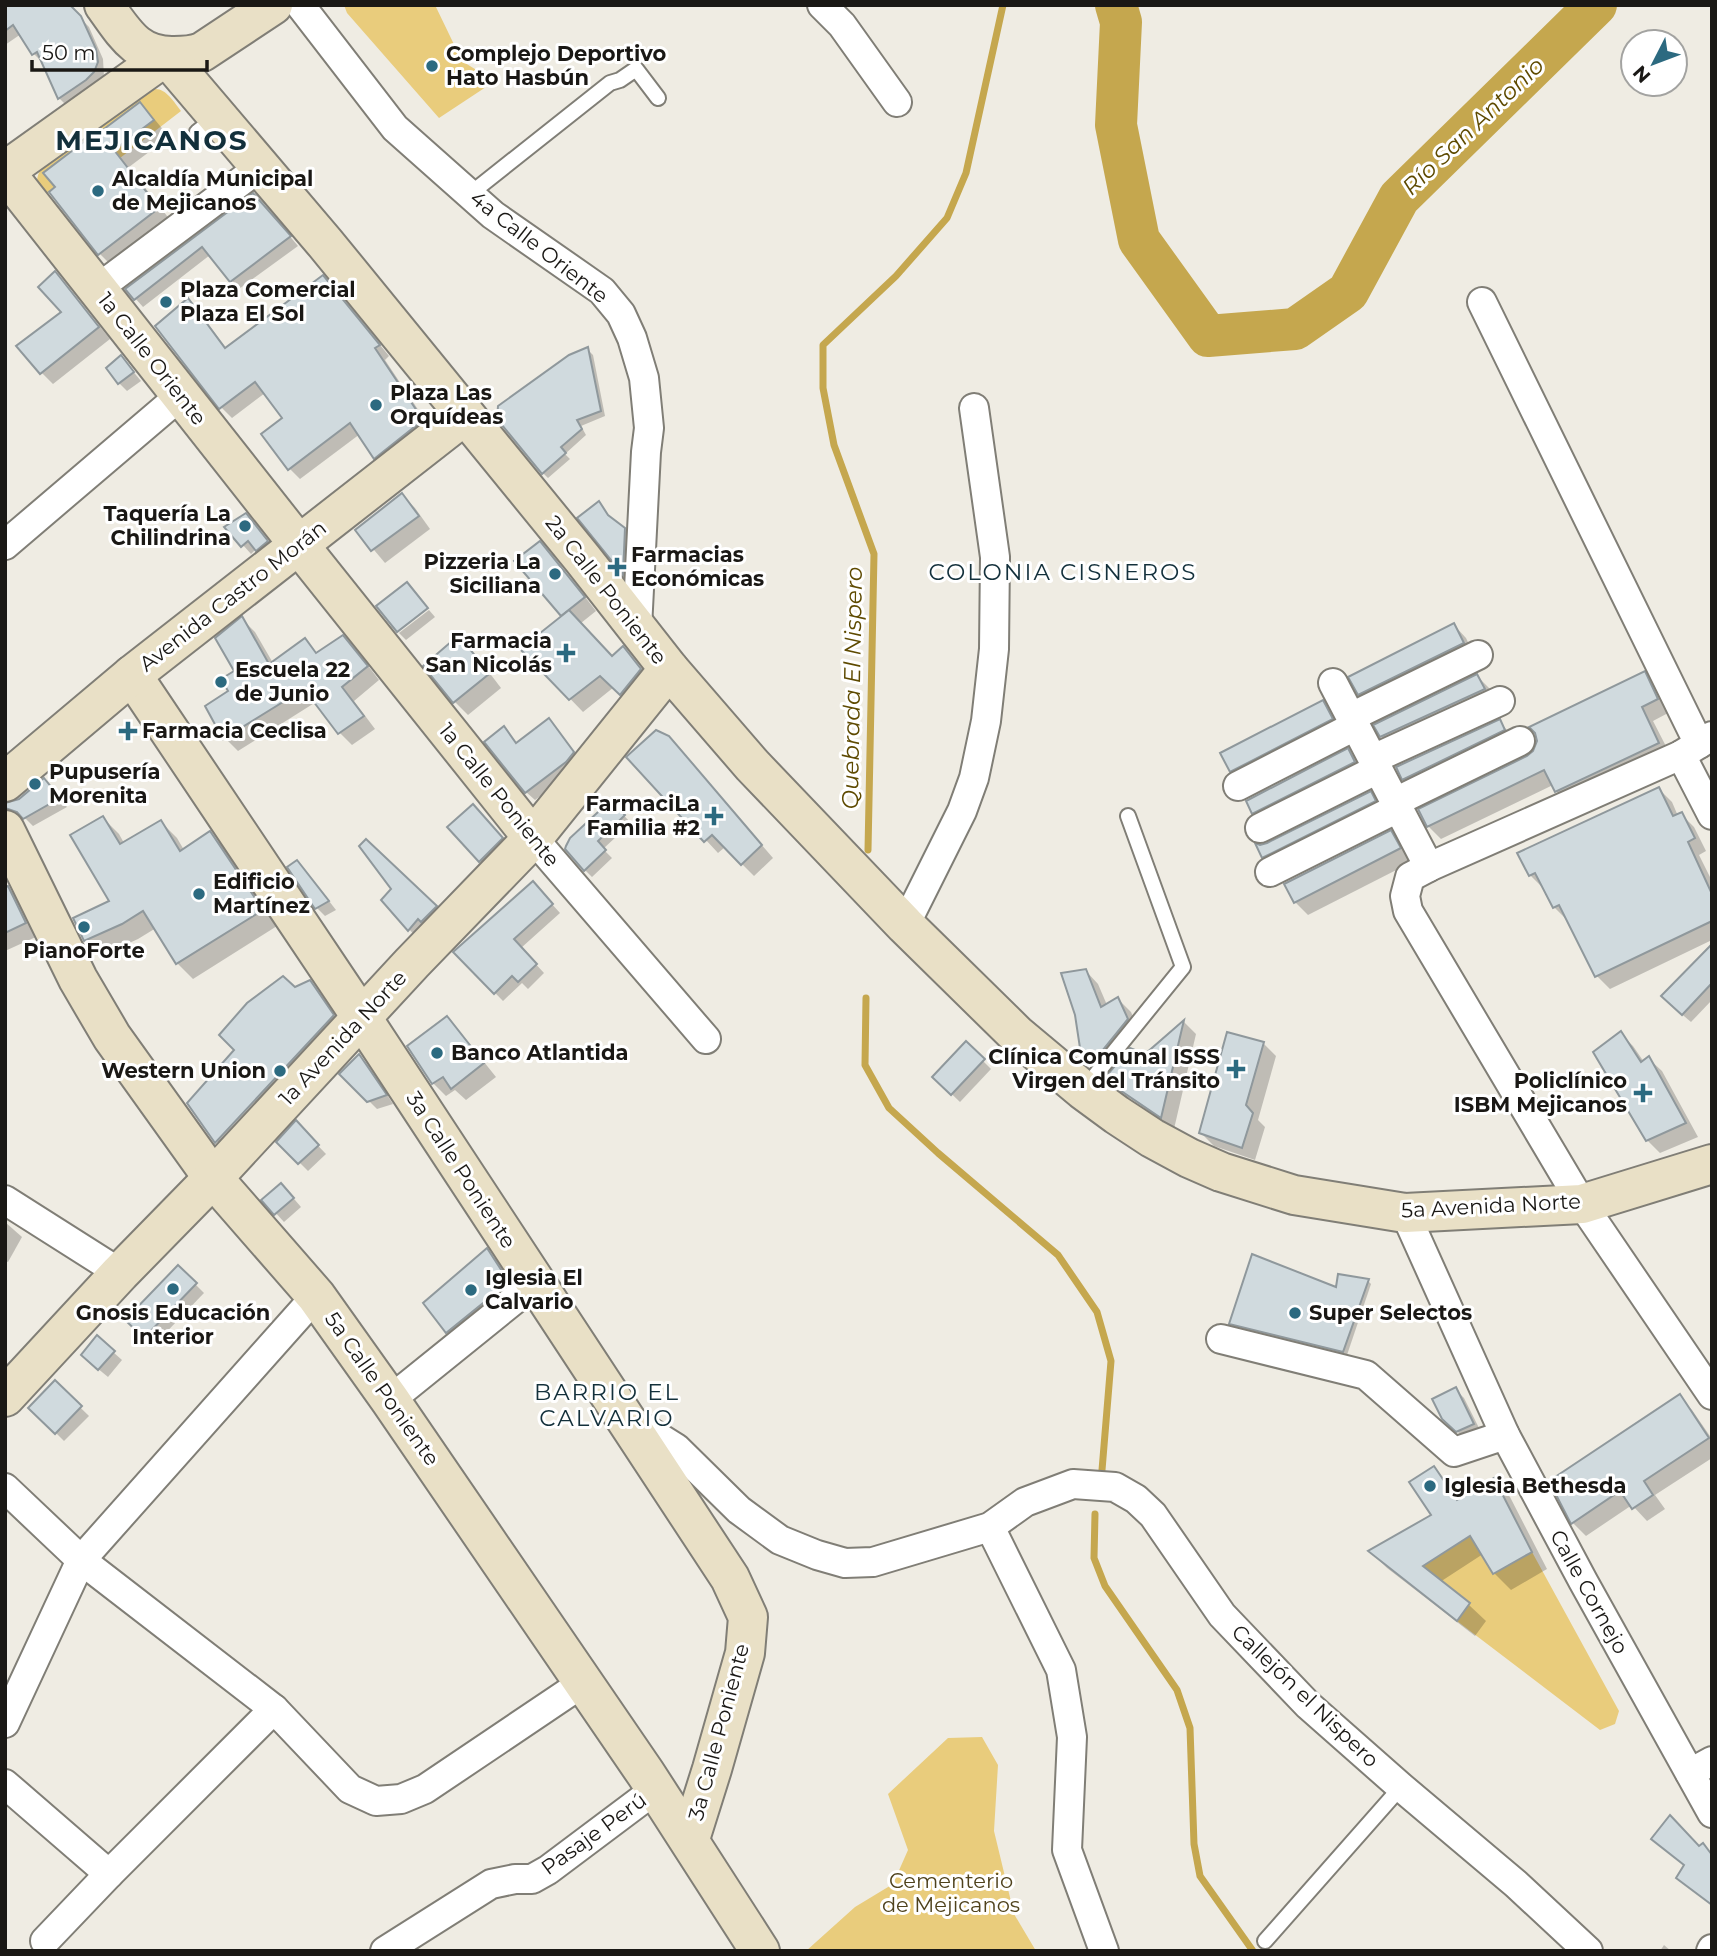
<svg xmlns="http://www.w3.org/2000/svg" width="1717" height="1956" viewBox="0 0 1717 1956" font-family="Montserrat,sans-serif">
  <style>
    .green { fill: #e9cc7c }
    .shadow { fill: #0003 }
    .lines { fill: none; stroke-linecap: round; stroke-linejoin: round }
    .stream { stroke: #c5a74e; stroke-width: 7 }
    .river { stroke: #c5a74e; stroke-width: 42 }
    .building { fill: #d0dade; stroke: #8f989c; stroke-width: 2 }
    .lane-casing { stroke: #807e76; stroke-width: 18 }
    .street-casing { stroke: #807e76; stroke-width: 32 }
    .secondary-casing { stroke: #807e76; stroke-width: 42 }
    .lane { stroke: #fff; stroke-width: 14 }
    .street { stroke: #fff; stroke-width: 28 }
    .secondary { stroke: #e9e0c6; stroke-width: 38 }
    .poi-dot { fill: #2c6a80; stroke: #fff; stroke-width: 2.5 }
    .labels { text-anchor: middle; stroke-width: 6; stroke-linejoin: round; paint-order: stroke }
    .poi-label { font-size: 21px; font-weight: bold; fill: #1a1815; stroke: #fff; text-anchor: start }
    .street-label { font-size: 21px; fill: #1a1815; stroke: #fff }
    .park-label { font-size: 21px; fill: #4f421c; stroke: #fff }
    .water-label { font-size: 23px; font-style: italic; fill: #5e4a00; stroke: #fff }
    .neighbourhood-label { font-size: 23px; letter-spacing: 2px; fill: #13303b; stroke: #fff }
    .district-label { font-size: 28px; font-weight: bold; letter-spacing: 2px; fill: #13303b; stroke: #fff }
  </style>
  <rect width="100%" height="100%" fill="#efece3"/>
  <!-- green -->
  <g class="green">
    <path d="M344 5H435L462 61 478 71 489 85 439 118 347 13Z"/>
    <path d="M154 89C166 88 174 102 181 111L120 158 98 131 44 173 55 187 45 195C39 186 34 181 40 171Z"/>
    <path d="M1470 1536 1532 1552 1619 1711 1615 1724 1600 1730 1457 1621 1470 1603 1423 1566Z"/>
    <path d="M982 1737 998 1765 994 1831 1014 1914 1036 1951H806L855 1907 893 1884 908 1850 888 1794 948 1738Z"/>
  </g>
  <!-- shadow -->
  <g class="shadow">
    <path d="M5 5H68L89 27 103 59 104 77 67 106 59 98 43 61 42 62 34 54 21 34 5 45Z"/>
    <path d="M140 105 156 121 169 137 129 167 174 225 116 270 100 254 51 192Z"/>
    <path d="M262 203 298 246 239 289 210 255 143 307 127 289Z"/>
    <path d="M55 273 66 285 110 339 53 384 41 372 64 312Z"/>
    <path d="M334 288 389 356 385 360 433 432 386 468 375 457 360 434 300 479 289 468 284 419 265 393 232 418 221 407 188 301 199 312 227 349Z"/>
    <path d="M587 349 593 355 605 416 581 426 586 435 565 454 570 459 548 478 543 473Z"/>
    <path d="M121 357 141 381 127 391 119 383Z"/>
    <path d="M402 495 415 508 430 529 385 563 358 531Z"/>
    <path d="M598 503 613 520 633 538 631 580 580 518Z"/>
    <path d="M254 524 275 550 265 558 256 549 251 554 227 527Z"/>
    <path d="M540 543 553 556 596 611 581 623 612 658 623 648 653 683 634 707 614 687 583 712 523 650 564 617 517 562Z"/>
    <path d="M429 610 435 617 406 640 399 633Z"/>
    <path d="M242 619 255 632 273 663 305 640 318 654 343 637 356 650 379 680 354 701 375 729 352 745 339 732 316 702 238 751 225 738 230 692 236 672Z"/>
    <path d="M1454 625 1466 638 1475 657 1372 707 1359 694Z"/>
    <path d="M459 637 472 650 501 688 468 715 455 702 426 666Z"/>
    <path d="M1644 673 1657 686 1670 712 1653 721 1671 756 1569 804 1556 791 1553 785 1441 839 1428 826 1529 757Z"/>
    <path d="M1477 676 1490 689 1497 703 1395 749 1382 736 1376 725Z"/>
    <path d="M1323 702 1336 715 1345 732 1244 784 1231 771Z"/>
    <path d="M549 721 582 761 574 770 535 800 526 792 503 729 517 744Z"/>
    <path d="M1499 722 1512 735 1417 792 1404 779Z"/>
    <path d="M1348 750 1361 763 1266 826 1253 813Z"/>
    <path d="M681 751 773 858 754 876 725 847 718 853 629 757Z"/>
    <path d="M52 789 67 807 33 826 26 819 15 816 6 807Z"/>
    <path d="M1659 789 1672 802 1678 816 1681 814 1694 827 1706 851 1699 855 1712 881V940L1610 989 1597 976 1567 920 1554 907 1543 888 1530 875Z"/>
    <path d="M1370 793 1383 806 1276 869 1263 857 1268 845Z"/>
    <path d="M611 802 631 823 603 849 612 858 592 877 585 870Z"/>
    <path d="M481 815 510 847 488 869 450 827Z"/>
    <path d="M103 818 119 834 124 843 161 822 177 838 184 850 210 834 226 849 277 926 193 979 177 963 156 928 138 939 101 956 85 940 111 901Z"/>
    <path d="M1391 832 1404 845 1412 862 1308 915 1295 902Z"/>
    <path d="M366 842 444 915 417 938 383 900 393 889Z"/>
    <path d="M305 870 336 910 325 916 317 908Z"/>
    <path d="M8 888 21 901 38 936 5 951V889Z"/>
    <path d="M541 892 560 913 521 948 544 973 528 989 522 983 503 1001 455 952Z"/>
    <path d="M1712 952V1000L1691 1022 1671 1005Z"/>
    <path d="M1085 970 1098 984 1107 1005 1118 999 1131 1012 1140 1033 1128 1048 1146 1056 1184 1022 1196 1034 1174 1129 1127 1096 1114 1083 1116 1079 1082 1047Z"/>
    <path d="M310 982 316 988 339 1023 223 1149 189 1104 236 1050 294 989Z"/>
    <path d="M447 1019 460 1032 496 1077 466 1100 455 1090 446 1096 433 1083Z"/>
    <path d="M1620 1033 1633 1046 1644 1062 1649 1059 1662 1071 1698 1137 1660 1153 1647 1140Z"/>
    <path d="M1263 1043 1276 1056 1258 1120 1265 1127 1255 1160 1214 1146 1201 1133Z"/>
    <path d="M966 1044 991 1069 960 1102 934 1077Z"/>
    <path d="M359 1056 367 1064 393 1104 377 1109 342 1074Z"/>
    <path d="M304 1131 326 1154 308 1171 279 1142Z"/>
    <path d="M289 1193 301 1207 284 1222 264 1200Z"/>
    <path d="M5 1222 22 1237 8 1262 5 1261Z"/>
    <path d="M487 1251 500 1263 521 1296 461 1345 448 1332 425 1303Z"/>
    <path d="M178 1267 204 1293 154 1345 128 1320Z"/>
    <path d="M1368 1281 1371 1284 1347 1355 1234 1327 1231 1323Z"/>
    <path d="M113 1352 122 1360 108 1377 91 1363Z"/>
    <path d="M55 1383 89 1416 64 1441 31 1408Z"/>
    <path d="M1455 1389 1464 1398 1481 1432 1466 1439 1452 1427Z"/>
    <path d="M1679 1397 1692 1410 1712 1439V1458L1655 1495 1665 1509 1647 1521 1632 1505 1586 1536 1573 1523Z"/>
    <path d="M1434 1468 1450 1485 1460 1500 1494 1480 1510 1497 1547 1569 1511 1590 1494 1573 1483 1554 1440 1582 1469 1605 1486 1621 1475 1636 1387 1568 1371 1552 1433 1516Z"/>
    <path d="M1664 1945 1671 1951H1660Z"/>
  </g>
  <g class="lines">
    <!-- stream -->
    <g class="stream">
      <path d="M868 850 874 554 834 445 823 388V345L896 276 947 218 966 173 1003 5"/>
      <path d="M866 998 865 1065 889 1108 938 1153 1058 1255 1097 1312 1111 1361 1102 1470"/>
      <path d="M1095 1514 1094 1558 1105 1586 1177 1690 1190 1728 1194 1844 1200 1876 1253 1951"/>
    </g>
    <!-- river -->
    <path class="river" d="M1116 5 1121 22 1116 125 1139 240 1208 336 1295 329 1348 292 1399 198 1596 5"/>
  </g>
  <!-- building -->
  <g class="building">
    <path d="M5 5H70L81 16 96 49 98 62 94 72 86 80 58 99 37 52 32 55 13 25 5 31Z"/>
    <path d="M140 102 154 120 114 150 159 208 98 255 49 192 55 187 43 173 85 141 99 131 100 132Z"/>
    <path d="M253 193 291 236 230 282 202 247 134 300 125 289Z"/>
    <path d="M55 271 99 327 40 374 16 346 61 312 38 287Z"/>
    <path d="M323 275 380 345 375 348 423 420 374 459 350 423 288 470 261 434 282 418 255 382 219 409 155 326 188 298 225 348Z"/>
    <path d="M588 347 601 411 577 420 582 429 561 447 566 453 542 474 497 419 498 406 569 355Z"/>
    <path d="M121 355 134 372 118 384 106 368Z"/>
    <path d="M402 493 419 516 371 551 355 530Z"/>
    <path d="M599 501 608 515 625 528 623 575 577 518Z"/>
    <path d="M246 513 268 541 256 551 248 541 241 547 224 527Z"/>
    <path d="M540 541 585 597 561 616 514 561Z"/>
    <path d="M407 582 428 608 397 632 376 606Z"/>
    <path d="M569 610 612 656 623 646 641 669 620 695 600 676 569 700 520 649Z"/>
    <path d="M242 616 269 664 305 638 316 653 343 635 368 666 342 687 364 716 338 734 304 689 223 739 205 706 228 691 221 679 234 671 215 638Z"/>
    <path d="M1454 623 1464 643 1358 695 1348 677Z"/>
    <path d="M459 635 489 674 453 703 423 666Z"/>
    <path d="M1645 671 1658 699 1642 707 1659 743 1555 792 1544 770 1427 827 1418 809 1527 756 1533 751 1537 741 1535 733 1529 727Z"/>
    <path d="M1477 674 1485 689 1380 737 1373 725Z"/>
    <path d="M1323 700 1333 719 1230 772 1220 753Z"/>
    <path d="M549 718 574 752 566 762 525 793 484 742 504 726 516 743Z"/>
    <path d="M1500 719 1505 730 1402 780 1396 767Z"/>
    <path d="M656 730 669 736 762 845 741 865 712 835 704 842 626 757Z"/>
    <path d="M1348 748 1355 762 1252 814 1246 801Z"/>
    <path d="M44 778 60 798 23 819 17 812 5 808V803L19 799Z"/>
    <path d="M1659 787 1673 816 1682 812 1695 838 1688 842 1712 894V921L1595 977 1559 905 1553 908 1535 873 1529 876 1517 853Z"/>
    <path d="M1371 791 1376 801 1262 858 1255 843 1260 845 1267 843Z"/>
    <path d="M611 800 625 815 598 841 606 850 584 871 565 849 566 846 570 838Z"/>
    <path d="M473 804 503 838 479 862 447 827Z"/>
    <path d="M103 816 120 844 161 820 180 851 210 831 263 910 176 964 143 911 122 924 84 941 73 918 109 901 70 835Z"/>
    <path d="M1391 830 1401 848 1294 903 1284 884Z"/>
    <path d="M366 839 437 906 421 922 418 919 408 931 381 900 391 889 359 846Z"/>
    <path d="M297 860 329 901 315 909 287 867Z"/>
    <path d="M533 881 553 904 514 939 537 964 518 982 512 976 494 994 453 952Z"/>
    <path d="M8 886 26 923 5 933V887Z"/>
    <path d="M1712 944V983L1682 1015 1661 996Z"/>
    <path d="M1086 969 1101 1007 1118 997 1128 1019 1094 1061 1080 1048 1075 1015 1061 973Z"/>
    <path d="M283 976 295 987 310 980 334 1015 215 1143 187 1103 234 1050 219 1035 247 1003Z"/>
    <path d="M447 1016 484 1063 451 1089 443 1077 432 1084 407 1046Z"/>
    <path d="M1184 1020 1161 1118 1111 1084 1114 1080 1108 1074 1130 1048 1145 1054Z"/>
    <path d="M1621 1031 1641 1062 1649 1056 1686 1123 1646 1141 1593 1052Z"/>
    <path d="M1227 1032 1264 1042 1246 1105 1253 1113 1242 1148 1199 1133Z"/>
    <path d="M966 1041 985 1059 951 1095 932 1077Z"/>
    <path d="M359 1054 387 1095 367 1102 339 1074Z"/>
    <path d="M296 1120 319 1145 298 1164 276 1142Z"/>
    <path d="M281 1183 294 1198 274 1215 261 1200Z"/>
    <path d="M487 1248 509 1282 446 1333 423 1303Z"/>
    <path d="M1252 1254 1336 1287 1338 1274 1369 1279 1343 1352 1229 1324Z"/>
    <path d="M178 1265 197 1283 144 1338 125 1320Z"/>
    <path d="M97 1335 115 1351 98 1370 81 1355Z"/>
    <path d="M55 1380 82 1406 55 1434 28 1408Z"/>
    <path d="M1456 1387 1474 1424 1456 1432 1442 1419 1432 1399Z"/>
    <path d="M1680 1394 1709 1438 1644 1481 1653 1495 1632 1509 1620 1491 1571 1524 1549 1481Z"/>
    <path d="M1434 1466 1457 1500 1494 1478 1532 1552 1493 1574 1470 1536 1423 1566 1470 1603 1457 1621 1368 1551 1431 1515 1409 1482Z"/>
    <path d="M1670 1815 1699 1846 1703 1843 1712 1855V1905L1676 1878 1684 1865 1651 1839Z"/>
  </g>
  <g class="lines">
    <!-- lane casing -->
    <g class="lane-casing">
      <g id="lane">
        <path d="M197 132 216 117"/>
        <path d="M470 194 610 83 620 80 636 69 658 98"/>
        <path d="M1084 1089 1183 967 1128 816"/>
        <path d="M1265 1941 1401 1787"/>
      </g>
    </g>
    <!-- street casing -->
    <g class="street-casing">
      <g id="street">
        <path d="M300 5 395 128 493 215 602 291 621 314 632 338 644 378 649 428 646 452 637 628"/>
        <path d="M822 5 842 25 897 102"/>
        <path d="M97 289 260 167"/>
        <path d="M1482 302 1699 744"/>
        <path d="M5 545 181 395"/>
        <path d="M1333 683 1429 867"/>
        <path d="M1351 717 1478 655"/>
        <path d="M1712 736 1681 755 1429 867 1410 877 1405 896 1408 911 1582 1204 1712 1395"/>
        <path d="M1681 755 1712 815"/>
        <path d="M1373 759 1500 701"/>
        <path d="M1238 786 1355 726"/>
        <path d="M1395 802 1520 741"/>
        <path d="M1260 828 1378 769"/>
        <path d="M533 838 706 1039"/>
        <path d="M1270 872 1398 808"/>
        <path d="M905 925 962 811 974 778 986 721 994 649 995 557 974 408"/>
        <path d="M5 1200 120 1273"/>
        <path d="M1405 1213 1505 1435 1583 1581 1712 1813"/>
        <path d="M1221 1339 1366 1375 1454 1452 1505 1435"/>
        <path d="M390 1400 535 1283"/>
        <path d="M628 1418 676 1448 739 1510 780 1540 817 1555 845 1563 873 1562 990 1527 1025 1502 1073 1484 1115 1487 1136 1499 1153 1515 1222 1615 1308 1705 1401 1787 1516 1884 1588 1951"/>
        <path d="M5 1488 81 1560 274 1709 350 1789 376 1801 401 1799 425 1789 584 1682"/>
        <path d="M990 1527 1061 1670 1072 1737 1067 1850 1104 1951"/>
        <path d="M5 1723 81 1560 316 1296"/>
        <path d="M1690 1773 1712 1761"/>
        <path d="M5 1784 109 1874 274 1709"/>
        <path d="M45 1941 109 1874"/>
        <path d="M385 1951 491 1884 515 1879H532L548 1870 656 1789"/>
        <path d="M1711 1951 1712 1949"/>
      </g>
    </g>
    <!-- secondary casing -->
    <g class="secondary-casing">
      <g id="secondary">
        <path d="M104 5C124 32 136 57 174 56 184 56 192 56 202 52L273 5"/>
        <path d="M166 56 325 243 582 558 669 669 752 765 905 925 1016 1034 1083 1090 1117 1115 1152 1138 1189 1158 1221 1172 1294 1195 1405 1213 1582 1204 1712 1164"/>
        <path d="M5 171 166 56"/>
        <path d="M5 172 299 545 533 838"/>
        <path d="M132 675 362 1018 730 1578 748 1617 745 1653 712 1769 690 1839"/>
        <path d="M5 782 132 675 465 415"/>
        <path d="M5 830 78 979 112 1037 213 1178 316 1296 390 1400 646 1774 760 1951"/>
        <path d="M5 1397 120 1273 213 1178 412 963 533 838 669 669"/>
      </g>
    </g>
    <!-- lane -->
    <use href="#lane" class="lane"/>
    <!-- street -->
    <use href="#street" class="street"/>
    <!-- secondary -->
    <use href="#secondary" class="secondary"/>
  </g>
  <!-- markers -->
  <g class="poi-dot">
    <circle cx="432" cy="66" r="7"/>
    <circle cx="98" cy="191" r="7"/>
    <circle cx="166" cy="302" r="7"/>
    <circle cx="376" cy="405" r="7"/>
    <circle cx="245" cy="526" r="7"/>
    <path d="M613.5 556.5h7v7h7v7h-7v7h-7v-7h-7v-7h7z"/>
    <circle cx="555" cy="574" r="7"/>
    <path d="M562.5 642.5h7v7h7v7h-7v7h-7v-7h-7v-7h7z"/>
    <circle cx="221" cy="682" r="7"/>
    <path d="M124.5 720.5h7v7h7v7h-7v7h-7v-7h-7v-7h7z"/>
    <circle cx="35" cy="784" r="7"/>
    <path d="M710.5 805.5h7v7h7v7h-7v7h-7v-7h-7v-7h7z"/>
    <circle cx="199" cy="894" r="7"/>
    <circle cx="84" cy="927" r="7"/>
    <circle cx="437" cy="1053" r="7"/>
    <path d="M1232.5 1058.5h7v7h7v7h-7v7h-7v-7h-7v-7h7z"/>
    <circle cx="280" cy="1071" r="7"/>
    <path d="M1639.5 1082.5h7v7h7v7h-7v7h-7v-7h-7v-7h7z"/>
    <circle cx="173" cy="1289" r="7"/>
    <circle cx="471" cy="1290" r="7"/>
    <circle cx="1295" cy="1313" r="7"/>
    <circle cx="1430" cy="1486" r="7"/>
  </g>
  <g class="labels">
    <!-- poi labels -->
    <g class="poi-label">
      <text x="446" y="61">Complejo Deportivo<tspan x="446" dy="24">Hato Hasbún</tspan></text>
      <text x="112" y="186">Alcaldía Municipal<tspan x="112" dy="24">de Mejicanos</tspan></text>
      <text x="180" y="297">Plaza Comercial<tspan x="180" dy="24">Plaza El Sol</tspan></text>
      <text x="390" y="400">Plaza Las<tspan x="390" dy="24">Orquídeas</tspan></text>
      <text x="231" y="521" text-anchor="end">Taquería La<tspan x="231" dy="24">Chilindrina</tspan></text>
      <text x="631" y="562">Farmacias<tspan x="631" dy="24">Económicas</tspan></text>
      <text x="541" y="569" text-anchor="end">Pizzeria La<tspan x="541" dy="24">Siciliana</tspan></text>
      <text x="552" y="648" text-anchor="end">Farmacia<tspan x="552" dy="24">San Nicolás</tspan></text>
      <text x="235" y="677">Escuela 22<tspan x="235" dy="24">de Junio</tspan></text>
      <text x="142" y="738">Farmacia Ceclisa</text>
      <text x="49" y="779">Pupusería<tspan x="49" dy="24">Morenita</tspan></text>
      <text x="700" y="811" text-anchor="end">FarmaciLa<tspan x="700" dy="24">Familia #2</tspan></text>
      <text x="213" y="889">Edificio<tspan x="213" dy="24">Martínez</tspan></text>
      <text x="84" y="958" text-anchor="middle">PianoForte</text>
      <text x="451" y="1060">Banco Atlantida</text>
      <text x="1220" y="1064" text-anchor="end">Clínica Comunal ISSS<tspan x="1220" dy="24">Virgen del Tránsito</tspan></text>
      <text x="266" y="1078" text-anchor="end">Western Union</text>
      <text x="1627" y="1088" text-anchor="end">Policlínico<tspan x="1627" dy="24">ISBM Mejicanos</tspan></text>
      <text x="485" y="1285">Iglesia El<tspan x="485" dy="24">Calvario</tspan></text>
      <text x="173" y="1320" text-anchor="middle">Gnosis Educación<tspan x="173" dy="24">Interior</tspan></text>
      <text x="1309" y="1320">Super Selectos</text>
      <text x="1444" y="1493">Iglesia Bethesda</text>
    </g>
    <!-- street labels -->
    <g class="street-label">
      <text transform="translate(539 247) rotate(38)" y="7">4a Calle Oriente</text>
      <text transform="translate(152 359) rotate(52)" y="7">1a Calle Oriente</text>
      <text transform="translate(606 590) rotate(52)" y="7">2a Calle Poniente</text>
      <text transform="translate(233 596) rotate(-38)" y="7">Avenida Castro Morán</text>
      <text transform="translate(499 795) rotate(51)" y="7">1a Calle Poniente</text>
      <text transform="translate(343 1038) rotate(-47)" y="7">1a Avenida Norte</text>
      <text transform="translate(461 1170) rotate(57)" y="7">3a Calle Poniente</text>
      <text transform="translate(1491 1206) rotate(-3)" y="7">5a Avenida Norte</text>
      <text transform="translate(382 1389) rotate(55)" y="7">5a Calle Poniente</text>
      <text transform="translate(1589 1592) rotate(61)" y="7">Calle Cornejo</text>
      <text transform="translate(1305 1696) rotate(44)" y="7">Callejón el Nispero</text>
      <text transform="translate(719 1732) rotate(-75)" y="7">3a Calle Poniente</text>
      <text transform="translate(594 1834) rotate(-36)" y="7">Pasaje Perú</text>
    </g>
    <!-- park labels -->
    <g class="park-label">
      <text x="951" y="1888">Cementerio<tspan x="951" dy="24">de Mejicanos</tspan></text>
    </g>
    <!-- water labels -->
    <g class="water-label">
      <text transform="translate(1473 126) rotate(-44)" y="8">Río San Antonio</text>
      <text transform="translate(852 688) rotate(-89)" y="8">Quebrada El Nispero</text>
    </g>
    <!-- neighbourhood labels -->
    <g class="neighbourhood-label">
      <text x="1063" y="580">COLONIA CISNEROS</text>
      <text x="607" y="1400">BARRIO EL<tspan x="607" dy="26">CALVARIO</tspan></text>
    </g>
    <!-- district labels -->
    <g class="district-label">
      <text x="152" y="150">MEJICANOS</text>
    </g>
  </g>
  <!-- border -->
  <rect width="1717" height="1956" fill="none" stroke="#1a1815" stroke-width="14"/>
  <!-- north arrow -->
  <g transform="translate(1654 63) rotate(228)"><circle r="33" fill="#ffffff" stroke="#a3a3a1" stroke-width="2"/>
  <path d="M0-5L12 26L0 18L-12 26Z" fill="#2c6a80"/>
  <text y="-10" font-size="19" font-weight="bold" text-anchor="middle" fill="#1a1815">N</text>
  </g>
  <!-- scale -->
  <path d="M32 60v10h175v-10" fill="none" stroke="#1a1815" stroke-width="3.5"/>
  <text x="42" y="60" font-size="21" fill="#1a1815" stroke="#ffffff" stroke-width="5" paint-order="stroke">50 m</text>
</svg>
